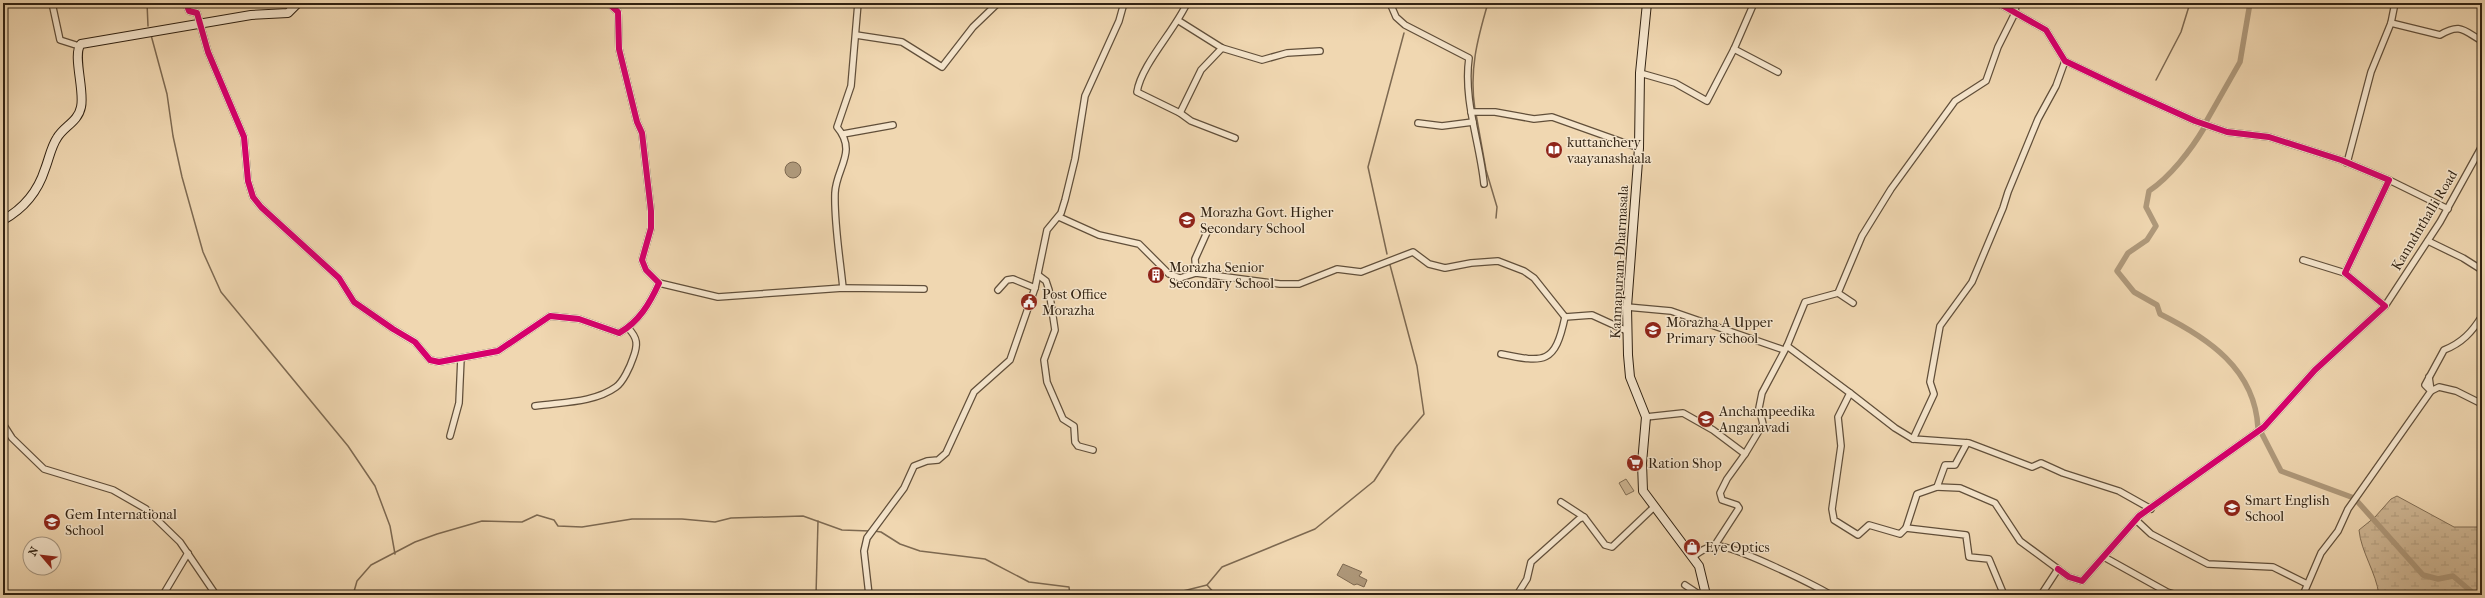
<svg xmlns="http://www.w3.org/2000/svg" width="2485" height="598" viewBox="0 0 2485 598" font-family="'IM FELL French Canon',serif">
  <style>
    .green { fill: #d0b896; stroke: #806d54 }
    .wetland { fill: url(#wetland-marsh); stroke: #806d54 }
    .water { fill: #af997b; stroke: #7d6951 }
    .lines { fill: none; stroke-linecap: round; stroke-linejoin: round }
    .stream { stroke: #7d6951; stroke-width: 1.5 }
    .canal { stroke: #af997b; stroke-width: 5.5 }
    .street-casing { stroke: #614f3a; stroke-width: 8 }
    .secondary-casing { stroke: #312212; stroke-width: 10 }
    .street { stroke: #f5e5cc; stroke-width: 5.5 }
    .secondary { stroke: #f5e5cc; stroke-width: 8 }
    .cycleway-casing { stroke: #f5e5cc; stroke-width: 8 }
    .cycleway { stroke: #d6006c; stroke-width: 6 }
    .labels { text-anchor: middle; stroke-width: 3; stroke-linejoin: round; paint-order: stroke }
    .poi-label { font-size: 14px; fill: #312212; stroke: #f5e5cc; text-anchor: start }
    .street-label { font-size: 14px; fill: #312212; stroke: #f5e5cc }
  </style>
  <defs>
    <pattern id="wetland-marsh" width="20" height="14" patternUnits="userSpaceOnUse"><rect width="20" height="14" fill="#d0b896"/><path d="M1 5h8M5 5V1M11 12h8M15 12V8" fill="none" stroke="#b39e80"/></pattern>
  </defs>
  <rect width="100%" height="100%" fill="#f0d7b1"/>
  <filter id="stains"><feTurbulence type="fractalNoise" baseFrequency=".005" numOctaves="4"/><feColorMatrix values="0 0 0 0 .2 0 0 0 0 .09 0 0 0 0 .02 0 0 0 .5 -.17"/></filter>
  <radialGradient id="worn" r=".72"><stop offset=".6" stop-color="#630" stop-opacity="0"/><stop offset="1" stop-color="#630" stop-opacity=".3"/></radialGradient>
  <!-- green -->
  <path class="green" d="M1626 479 1634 491 1626 495 1619 483Z"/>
  <!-- wetland -->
  <path class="wetland" d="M2397 496 2454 527H2482V595H2379C2376 572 2361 552 2359 530L2375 517 2391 499Z"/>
  <!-- water -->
  <g class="water">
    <circle cx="793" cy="170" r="8"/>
    <path d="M1343 564 1362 572 1359 576 1367 580 1364 587 1357 584 1354 585 1337 575Z"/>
  </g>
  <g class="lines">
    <!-- stream -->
    <g class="stream">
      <path d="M147 3 148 26"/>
      <path d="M151 35 167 94 173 136 182 177 203 252 221 292 348 446 375 486 390 526 395 554"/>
      <path d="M2156 80 2181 32 2190 3"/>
      <path d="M1475 110C1469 71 1477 40 1488 3"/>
      <path d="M1476 114 1486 170 1497 207 1496 218"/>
      <path d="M1387 254 1368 167 1404 33"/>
      <path d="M2358 503 2363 509"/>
      <path d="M874 531 881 532 900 544 920 551 985 559 1029 582 1069 587 1070 595"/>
      <path d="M1207 585 1216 595"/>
      <path d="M353 595 357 581 371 565 415 542 437 534 482 521 522 522 537 515 554 520 558 526 582 527 632 519H682L715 522 731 518 803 516 842 530 870 531"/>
      <path d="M816 595 818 521"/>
      <path d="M1167 595 1207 585 1222 567 1315 529 1374 481 1396 447 1424 414 1417 366 1390 265"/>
    </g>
    <!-- canal -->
    <g class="canal">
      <path d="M2207 120 2240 62 2250 3"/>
      <path d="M2204 128C2191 150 2170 177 2149 191L2146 207 2156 226 2147 240 2128 253 2117 271 2134 292 2157 305 2160 314C2208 338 2255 369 2258 428"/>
      <path d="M2262 434 2281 471 2354 498"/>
      <path d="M2357 501 2423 575 2438 579 2453 576 2473 593 2482 592"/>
    </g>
    <!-- street casing -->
    <g class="street-casing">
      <g id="street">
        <path d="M52 3 60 40 79 46"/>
        <path d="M186 3 189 11 197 13 208 52 244 137 248 181 253 197 261 207 339 278 354 302 393 329 415 342 430 360 439 362 498 351 550 316 579 319 619 333C639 322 650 303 659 283L646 270 642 260 651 228V211L642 133 637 122 619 49 618 12 608 3"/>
        <path d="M1187 3C1175 30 1141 65 1137 92L1180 113 1191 121 1235 138"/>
        <path d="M1390 3 1396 17 1405 25 1469 58C1463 100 1480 143 1484 184"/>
        <path d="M1998 3 2046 30 2065 61 2126 90 2195 121 2227 132 2269 137 2341 160 2389 180 2345 273 2385 306 2315 370 2264 427 2139 516 2082 581 2069 577 2058 569"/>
        <path d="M1179 21 1222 48 1262 60 1287 53 1320 51"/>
        <path d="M2391 23 2440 35C2460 23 2463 30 2482 41"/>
        <path d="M856 35 902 42 942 67 973 27 998 3"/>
        <path d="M1734 49 1778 72"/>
        <path d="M2065 61 2056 86 2038 119 2008 192 2003 208 1972 282 1940 326 1930 382 1934 394 1913 439 1969 443 2032 467 2041 463 2063 473 2119 491 2151 509"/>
        <path d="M1640 73 1675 83 1707 101 1734 49 1754 3"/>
        <path d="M1471 112H1495L1534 119 1552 117 1639 148"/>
        <path d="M1180 113 1201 70 1222 48"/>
        <path d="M1418 123 1442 126 1473 122"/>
        <path d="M843 134 893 125"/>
        <path d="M2347 163 2371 72 2391 23 2395 3"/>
        <path d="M2389 180 2448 209"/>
        <path d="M1059 217 1099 235 1139 244 1169 274 1180 278 1196 273 1280 284H1299L1337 269 1361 272 1413 252 1429 264 1445 268 1471 263 1498 261 1524 271 1534 278 1565 317 1592 315 1627 331"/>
        <path d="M2428 241 2463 258 2482 270"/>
        <path d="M2303 260 2345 273"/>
        <path d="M1196 273 1195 259 1208 230"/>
        <path d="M1038 275 1046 281 1049 290 1055 330 1044 360 1047 382 1063 419 1074 426 1075 442 1078 446 1093 450"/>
        <path d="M659 283 718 297 843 288 924 289"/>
        <path d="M843 288C840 258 834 223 835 193 836 168 858 152 837 127L851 86 858 3"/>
        <path d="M998 290 1007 280 1013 279 1035 288"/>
        <path d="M1838 293 1853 303"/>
        <path d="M2385 306 2440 222 2482 146"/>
        <path d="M1627 307 1671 311 1784 350"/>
        <path d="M1787 346 1850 393 1838 417 1841 446 1832 509 1834 520 1858 535 1869 525 1900 534 1906 528 1917 494 1937 487"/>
        <path d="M1501 354C1545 363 1555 364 1565 317"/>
        <path d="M2429 377 2431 391 2439 387 2456 391 2482 404"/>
        <path d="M1850 393 1895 428 1913 439"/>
        <path d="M535 406C561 402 594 403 616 387 623 382 630 367 633 358 638 345 638 338 628 328"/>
        <path d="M1646 417 1683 413 1713 430 1745 454 1727 479 1720 493 1722 500 1737 505 1739 508 1715 545"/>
        <path d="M3 424 12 438 44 469 113 490 146 509 180 542 216 595"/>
        <path d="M450 436 459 403 461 358"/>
        <path d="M1967 443 1955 465H1945L1937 487 1960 488 1995 503 2020 541 2058 569 2041 595"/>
        <path d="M1745 454 1763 424 1759 408 1762 393 1787 346 1805 302 1838 293 1862 236 1891 189 1955 101 1986 81 1998 47 2015 13 2016 3"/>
        <path d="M1561 502 1584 517"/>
        <path d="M2136 520 2151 534 2208 564 2273 567 2307 584"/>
        <path d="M1906 528 1966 535 1969 557 1989 559 2004 595"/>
        <path d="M1693 557C1699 552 1707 547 1714 546 1730 543 1814 585 1831 595"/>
        <path d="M2104 557 2167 592 2177 595"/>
        <path d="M1685 585 1700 595"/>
        <path d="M163 595 188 553"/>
        <path d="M869 595 864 551 867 538 904 488 914 466 927 461 938 460 946 453 974 392 1010 360 1035 288 1047 230 1061 213 1065 200 1075 159 1085 96 1119 21 1124 3"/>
        <path d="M1517 595 1527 579 1531 562 1579 519 1584 517 1605 545 1612 547 1654 507"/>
        <path d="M2303 595 2321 553 2338 531 2348 509 2431 391 2425 385 2444 350C2462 343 2472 332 2482 316"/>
      </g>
    </g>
    <!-- secondary casing -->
    <g class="secondary-casing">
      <g id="secondary">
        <path d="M1647 3 1640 73 1639 148 1627 307 1628 355 1630 377 1646 417 1642 463 1643 491 1699 566 1706 595"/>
        <path d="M3 220C23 209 38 191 45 169 49 159 51 147 57 138 64 126 78 122 81 107 85 91 72 54 81 44L251 15 288 13 298 3"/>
      </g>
    </g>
    <!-- street -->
    <use href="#street" class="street"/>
    <!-- secondary -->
    <use href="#secondary" class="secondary"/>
    <!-- cycleway casing -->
    <g class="cycleway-casing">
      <g id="cycleway">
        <path d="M186 3 189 11 197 13 208 52 244 137 248 181 253 197 261 207 339 278 354 302 393 329 415 342 430 360 439 362 498 351 550 316 579 319 619 333C639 322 650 303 659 283L646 270 642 260 651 228V211L642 133 637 122 619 49 618 12 608 3"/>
        <path d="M1998 3 2046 30 2065 61 2126 90 2195 121 2227 132 2269 137 2341 160 2389 180 2345 273 2385 306 2315 370 2264 427 2139 516 2082 581 2069 577 2058 569"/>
      </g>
    </g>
    <!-- cycleway -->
    <use href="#cycleway" class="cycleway"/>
  </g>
  <!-- icons -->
  <defs>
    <g id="library-disc" transform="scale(0.9)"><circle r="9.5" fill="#8f2418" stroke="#f5e5cc"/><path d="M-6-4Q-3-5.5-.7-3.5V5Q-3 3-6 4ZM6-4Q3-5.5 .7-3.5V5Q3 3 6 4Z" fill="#fff"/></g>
    <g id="school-disc" transform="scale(0.9)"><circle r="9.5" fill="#8f2418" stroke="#f5e5cc"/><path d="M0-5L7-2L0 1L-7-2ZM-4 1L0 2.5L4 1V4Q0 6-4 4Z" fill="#fff"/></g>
    <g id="building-disc" transform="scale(0.9)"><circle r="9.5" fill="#8f2418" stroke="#f5e5cc"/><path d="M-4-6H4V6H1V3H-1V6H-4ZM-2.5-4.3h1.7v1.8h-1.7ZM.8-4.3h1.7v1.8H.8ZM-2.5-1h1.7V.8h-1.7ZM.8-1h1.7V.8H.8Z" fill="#fff"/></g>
    <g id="civic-disc" transform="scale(0.9)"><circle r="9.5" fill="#8f2418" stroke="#f5e5cc"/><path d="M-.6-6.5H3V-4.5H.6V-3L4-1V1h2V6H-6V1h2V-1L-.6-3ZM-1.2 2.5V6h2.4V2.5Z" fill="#fff"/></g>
    <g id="supermarket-disc" transform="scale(0.9)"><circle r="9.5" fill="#8f2418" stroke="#f5e5cc"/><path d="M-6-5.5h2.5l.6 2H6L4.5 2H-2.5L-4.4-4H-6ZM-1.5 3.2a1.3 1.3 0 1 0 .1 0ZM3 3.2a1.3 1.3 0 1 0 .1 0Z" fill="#fff"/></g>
    <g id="shop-disc" transform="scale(0.9)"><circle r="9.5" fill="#8f2418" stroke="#f5e5cc"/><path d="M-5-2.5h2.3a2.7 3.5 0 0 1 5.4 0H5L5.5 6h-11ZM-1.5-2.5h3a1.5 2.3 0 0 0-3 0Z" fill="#fff"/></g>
  </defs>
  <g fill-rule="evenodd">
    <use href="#library-disc" x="1554" y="150"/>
    <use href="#school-disc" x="1187" y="220"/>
    <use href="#building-disc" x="1156" y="275"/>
    <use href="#civic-disc" x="1029" y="302"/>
    <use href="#school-disc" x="1653" y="330"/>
    <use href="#school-disc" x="1706" y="419"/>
    <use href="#supermarket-disc" x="1635" y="463"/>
    <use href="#school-disc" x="2232" y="508"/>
    <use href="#school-disc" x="52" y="522"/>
    <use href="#shop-disc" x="1692" y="547"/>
  </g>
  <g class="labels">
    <!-- poi labels -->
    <g class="poi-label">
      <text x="1567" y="147">kuttanchery<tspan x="1567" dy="16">vaayanashaala</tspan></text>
      <text x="1200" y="217">Morazha Govt. Higher<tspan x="1200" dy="16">Secondary School</tspan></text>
      <text x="1169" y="272">Morazha Senior<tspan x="1169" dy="16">Secondary School</tspan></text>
      <text x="1042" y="299">Post Office<tspan x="1042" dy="16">Morazha</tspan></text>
      <text x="1666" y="327">Morazha A Upper<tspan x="1666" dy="16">Primary School</tspan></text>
      <text x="1719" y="416">Anchampeedika<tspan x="1719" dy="16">Anganavadi</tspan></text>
      <text x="1648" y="468">Ration Shop</text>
      <text x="2245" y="505">Smart English<tspan x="2245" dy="16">School</tspan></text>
      <text x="65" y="519">Gem International<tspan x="65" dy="16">School</tspan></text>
      <text x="1705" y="552">Eye Optics</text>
    </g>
    <!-- street labels -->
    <g class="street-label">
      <text transform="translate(2424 220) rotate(-59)" y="5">Kanndnthalli Road</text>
      <text transform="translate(1619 262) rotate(-87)" y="5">Kannapuram-Dharmasala</text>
    </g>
  </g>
  <!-- margin -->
  <rect width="2485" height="598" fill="none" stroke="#f0d7b1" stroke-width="16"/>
  <rect x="4" y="4" width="2477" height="590" fill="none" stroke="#312212" stroke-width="2"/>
  <rect x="8" y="8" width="2469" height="582" fill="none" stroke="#312212"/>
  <!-- north arrow -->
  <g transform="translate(42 556) rotate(298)"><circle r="19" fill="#f5e5cc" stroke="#a79782"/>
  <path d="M0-3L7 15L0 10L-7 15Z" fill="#8f2418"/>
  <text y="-6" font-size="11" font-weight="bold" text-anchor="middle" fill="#312212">N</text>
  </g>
  <rect width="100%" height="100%" filter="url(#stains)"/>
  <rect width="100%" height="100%" fill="url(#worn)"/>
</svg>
